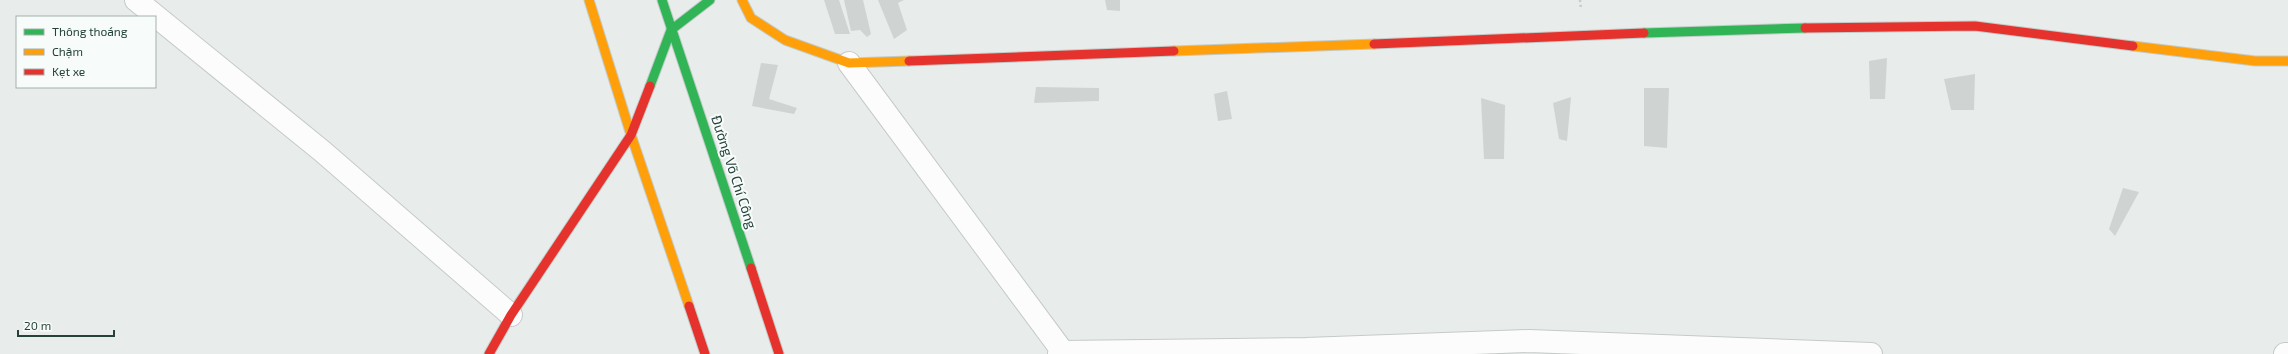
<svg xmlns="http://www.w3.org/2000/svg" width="2288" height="354" viewBox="0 0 2288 354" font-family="'Exo 2',sans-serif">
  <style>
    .building { fill: #cfd4d2 }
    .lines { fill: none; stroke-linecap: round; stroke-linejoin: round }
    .street-casing { stroke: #c5cac8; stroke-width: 24 }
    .fast-casing { stroke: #c3cbc8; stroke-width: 11 }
    .slow-casing { stroke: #c3cbc8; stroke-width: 11 }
    .jam-casing { stroke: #c3cbc8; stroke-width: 11 }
    .path { stroke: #c3ccca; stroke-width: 2.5; stroke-dasharray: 2 3; stroke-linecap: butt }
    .street { stroke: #fcfcfc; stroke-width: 22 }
    .fast { stroke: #30b455; stroke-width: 9 }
    .slow { stroke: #ff9f0a; stroke-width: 9 }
    .jam { stroke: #e5322d; stroke-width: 9 }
    .labels { text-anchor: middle; stroke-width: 4; stroke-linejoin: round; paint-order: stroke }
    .street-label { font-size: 14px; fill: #24423a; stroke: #f7fbf9 }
  </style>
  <rect width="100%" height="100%" fill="#e8edeb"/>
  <!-- building -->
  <g class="building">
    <path d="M824 0H839L850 34H835Z"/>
    <path d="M844 0H863L871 34 867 37 860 30 851 31Z"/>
    <path d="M878 0H904L898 3 907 30 894 39Z"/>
    <path d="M1105 0H1120V11L1107 10Z"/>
    <path d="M1887 58 1885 99H1870L1869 61Z"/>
    <path d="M761 63 778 65 769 99 797 108 794 114 752 106Z"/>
    <path d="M1975 74 1974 110H1951L1944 79Z"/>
    <path d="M1036 87 1099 88V101L1034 103Z"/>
    <path d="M1644 88H1669L1667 148 1644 146Z"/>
    <path d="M1227 91 1232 119 1218 121 1214 94Z"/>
    <path d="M1571 97 1567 141 1559 139 1553 103Z"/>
    <path d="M1481 98 1505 105 1504 159H1484Z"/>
    <path d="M2123 188 2139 192 2115 236 2109 229Z"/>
  </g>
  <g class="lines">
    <!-- street casing -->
    <g class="street-casing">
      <g id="street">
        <path d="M136 0 322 151 511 315"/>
        <path d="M849 63 1063 352"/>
        <path d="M1059 354 1063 352 1306 349 1529 341 1871 354"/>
        <path d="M2285 354H2288"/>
      </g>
    </g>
    <!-- fast casing -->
    <g class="fast-casing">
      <g id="fast">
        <path d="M662 0 751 268"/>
        <path d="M1644 33 1805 28"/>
        <path d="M650 86 671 30 710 0"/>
      </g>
    </g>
    <!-- slow casing -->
    <g class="slow-casing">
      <g id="slow">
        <path d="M589 0 631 135 689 306"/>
        <path d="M742 0 751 18 785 40 849 63 909 61"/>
        <path d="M2133 46 2255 61H2288"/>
        <path d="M1174 51 1374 44"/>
      </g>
    </g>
    <!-- jam casing -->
    <g class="jam-casing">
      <g id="jam">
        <path d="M1805 28 1975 26 2133 46"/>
        <path d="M1374 44 1644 33"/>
        <path d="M909 61 1174 51"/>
        <path d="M751 268 779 354"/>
        <path d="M689 306 705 354"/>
        <path d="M489 354 511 315 631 135 650 86"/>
      </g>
    </g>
    <!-- path -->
    <path class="path" d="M1580 0 1581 9"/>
    <!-- street -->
    <use href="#street" class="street"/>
    <!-- fast -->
    <use href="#fast" class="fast"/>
    <!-- slow -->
    <use href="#slow" class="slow"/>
    <!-- jam -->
    <use href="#jam" class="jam"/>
  </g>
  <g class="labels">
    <!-- street labels -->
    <g class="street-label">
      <text transform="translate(734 172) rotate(72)" y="5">Đường Võ Chí Công</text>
    </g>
  </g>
  <!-- legend -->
  <rect x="16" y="16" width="140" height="72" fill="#f7fbf9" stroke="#a3b1ad"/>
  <rect x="24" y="29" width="20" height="6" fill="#30b455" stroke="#a3b1ad"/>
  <text x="52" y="36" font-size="12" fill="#24423a">Thông thoáng</text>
  <rect x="24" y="49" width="20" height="6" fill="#ff9f0a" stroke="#a3b1ad"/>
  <text x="52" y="56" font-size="12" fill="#24423a">Chậm</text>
  <rect x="24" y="69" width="20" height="6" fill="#e5322d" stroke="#a3b1ad"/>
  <text x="52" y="76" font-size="12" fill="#24423a">Kẹt xe</text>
  <!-- scale -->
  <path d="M18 330v6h96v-6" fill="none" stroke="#24423a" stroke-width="2"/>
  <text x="24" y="330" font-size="12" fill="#24423a" stroke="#f7fbf9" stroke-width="3" paint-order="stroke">20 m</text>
</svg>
